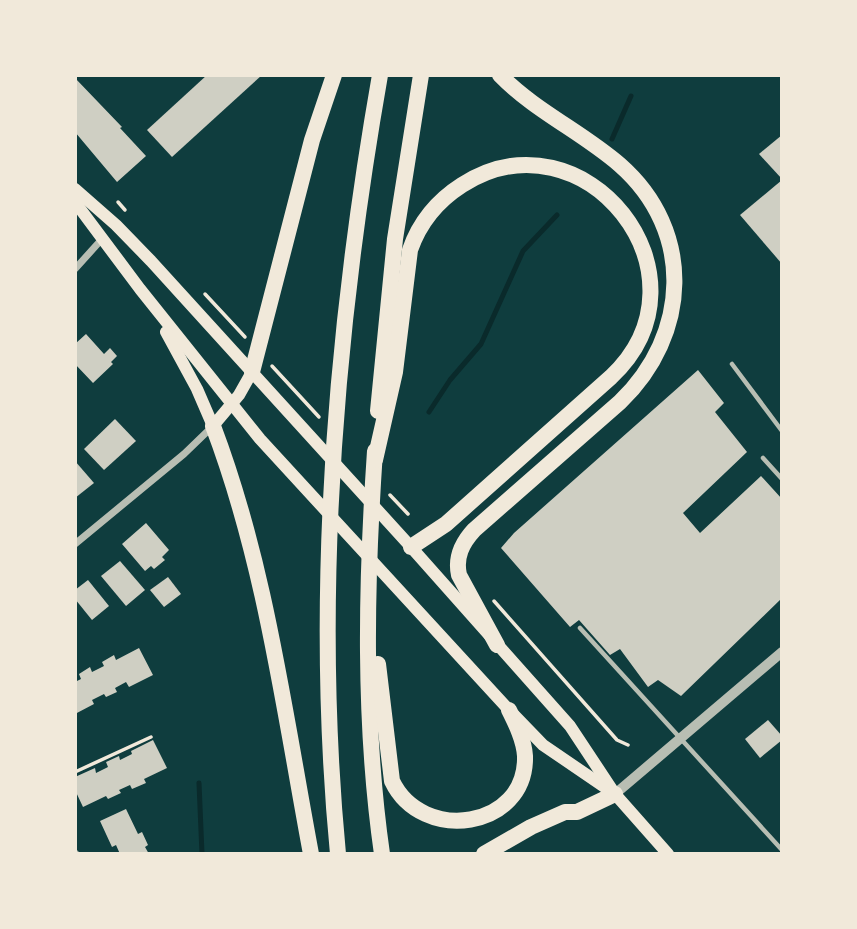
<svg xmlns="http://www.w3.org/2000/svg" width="857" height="929" viewBox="0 0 857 929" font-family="'Space Grotesk',sans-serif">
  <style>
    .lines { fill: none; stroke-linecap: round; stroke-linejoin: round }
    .stream { stroke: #0a2a2b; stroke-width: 5 }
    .building { fill: #cfcfc3 }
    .path { stroke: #f1e9da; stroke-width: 3.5 }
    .service { stroke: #b8beb3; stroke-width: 4.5 }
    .minor { stroke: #b8beb3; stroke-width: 7 }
    .tertiary { stroke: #b8beb3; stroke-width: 10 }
    .secondary { stroke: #f1e9da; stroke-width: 12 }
    .primary { stroke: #f1e9da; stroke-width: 12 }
    .motorway { stroke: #f1e9da; stroke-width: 16 }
  </style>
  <rect width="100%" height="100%" fill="#0f3d3e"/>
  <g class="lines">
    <!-- stream -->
    <g class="stream">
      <path d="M612 139 631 96"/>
      <path d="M429 412 450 380 481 344 523 251 557 215"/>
      <path d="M199 783 202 854"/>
    </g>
  </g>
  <!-- building -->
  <g class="building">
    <path d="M207 75H262L172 157 147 130Z"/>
    <path d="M75 78 122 127 120 128 146 156 117 182 75 132Z"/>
    <path d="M782 135V179L759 154Z"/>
    <path d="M782 180V264L740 215Z"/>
    <path d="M86 334 104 354 110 348 117 356 111 362 113 364 93 383 75 364V344Z"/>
    <path d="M698 370 724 403 715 412 747 452 683 513 700 533 761 476 782 499V598L681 696 658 680 648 687 620 649 610 655 579 620 570 627 501 548 514 533Z"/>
    <path d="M115 419 136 441 104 470 84 449Z"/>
    <path d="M75 461 94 483 75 498Z"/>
    <path d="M146 523 169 550 162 557 165 560 154 569 151 566 145 571 122 544Z"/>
    <path d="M120 561 145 590 126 606 101 576Z"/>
    <path d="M168 577 181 594 164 607 150 590Z"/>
    <path d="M88 580 109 606 92 620 75 599V590Z"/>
    <path d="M139 648 153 675 129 687 126 682 115 688 117 692 106 697 104 694 92 700 94 704 75 714V682L81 679 79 674 90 667 92 672 104 666 102 662 114 655 116 660Z"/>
    <path d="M768 720 782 736V740L760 758 745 739Z"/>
    <path d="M153 740 167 768 144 779 146 783 132 789 130 785 119 790 121 793 108 799 106 796 83 807 75 790V777L95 768 96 773 108 767 106 762 119 756 120 760 132 754 131 751Z"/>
    <path d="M126 809 138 834 142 832 148 845 145 847 149 854H120L116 845 112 847 100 821Z"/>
  </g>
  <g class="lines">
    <!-- path -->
    <g class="path">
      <path d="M118 202 125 210"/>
      <path d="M205 294 245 337"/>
      <path d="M272 366 319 417"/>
      <path d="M390 495 408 514"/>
      <path d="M494 601 617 740 628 745"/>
      <path d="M75 772 151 737"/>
    </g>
    <!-- service -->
    <g class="service">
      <path d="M732 364 782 431"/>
      <path d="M763 458 782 479"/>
      <path d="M580 628 782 850"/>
    </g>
    <!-- minor -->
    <g class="minor">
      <path d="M75 269 102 239"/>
      <path d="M75 544 184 454 213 426"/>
      <path d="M75 853 76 854"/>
    </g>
    <!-- tertiary -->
    <path class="tertiary" d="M615 794 782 652"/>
    <!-- secondary -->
    <g class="secondary">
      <path d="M411 547 570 726 615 794 668 854"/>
      <path d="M514 715 543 745 609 790"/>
    </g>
    <!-- primary -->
    <g class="primary">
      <path d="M75 189 116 225 151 261 411 547"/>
      <path d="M75 202 140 289 260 439 509 710"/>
      <path d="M166 332 197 389 213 426 239 395 252 372"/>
    </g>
    <!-- motorway -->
    <g class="motorway">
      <path d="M252 372 312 140 334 75"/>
      <path d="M378 411 395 239 421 75"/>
      <path d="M213 426C265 563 284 710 311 854"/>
      <path d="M375 451C366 584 363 721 382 854"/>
      <path d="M375 460 395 372 410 250C420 221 437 201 462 185 584 107 719 276 611 377L446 524 411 547"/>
      <path d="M497 645 459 575C455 557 462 543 474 530L620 402C690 335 695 231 620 165 582 132 535 111 500 75"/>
      <path d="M378 664 392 781C422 844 527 829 525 756 524 740 516 724 509 710"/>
      <path d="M338 854C313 594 335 331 380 75"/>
      <path d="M484 854 531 827 565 812H577L615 794"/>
    </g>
  </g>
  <!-- border -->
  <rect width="857" height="929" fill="none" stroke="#f1e9da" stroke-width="154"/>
</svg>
